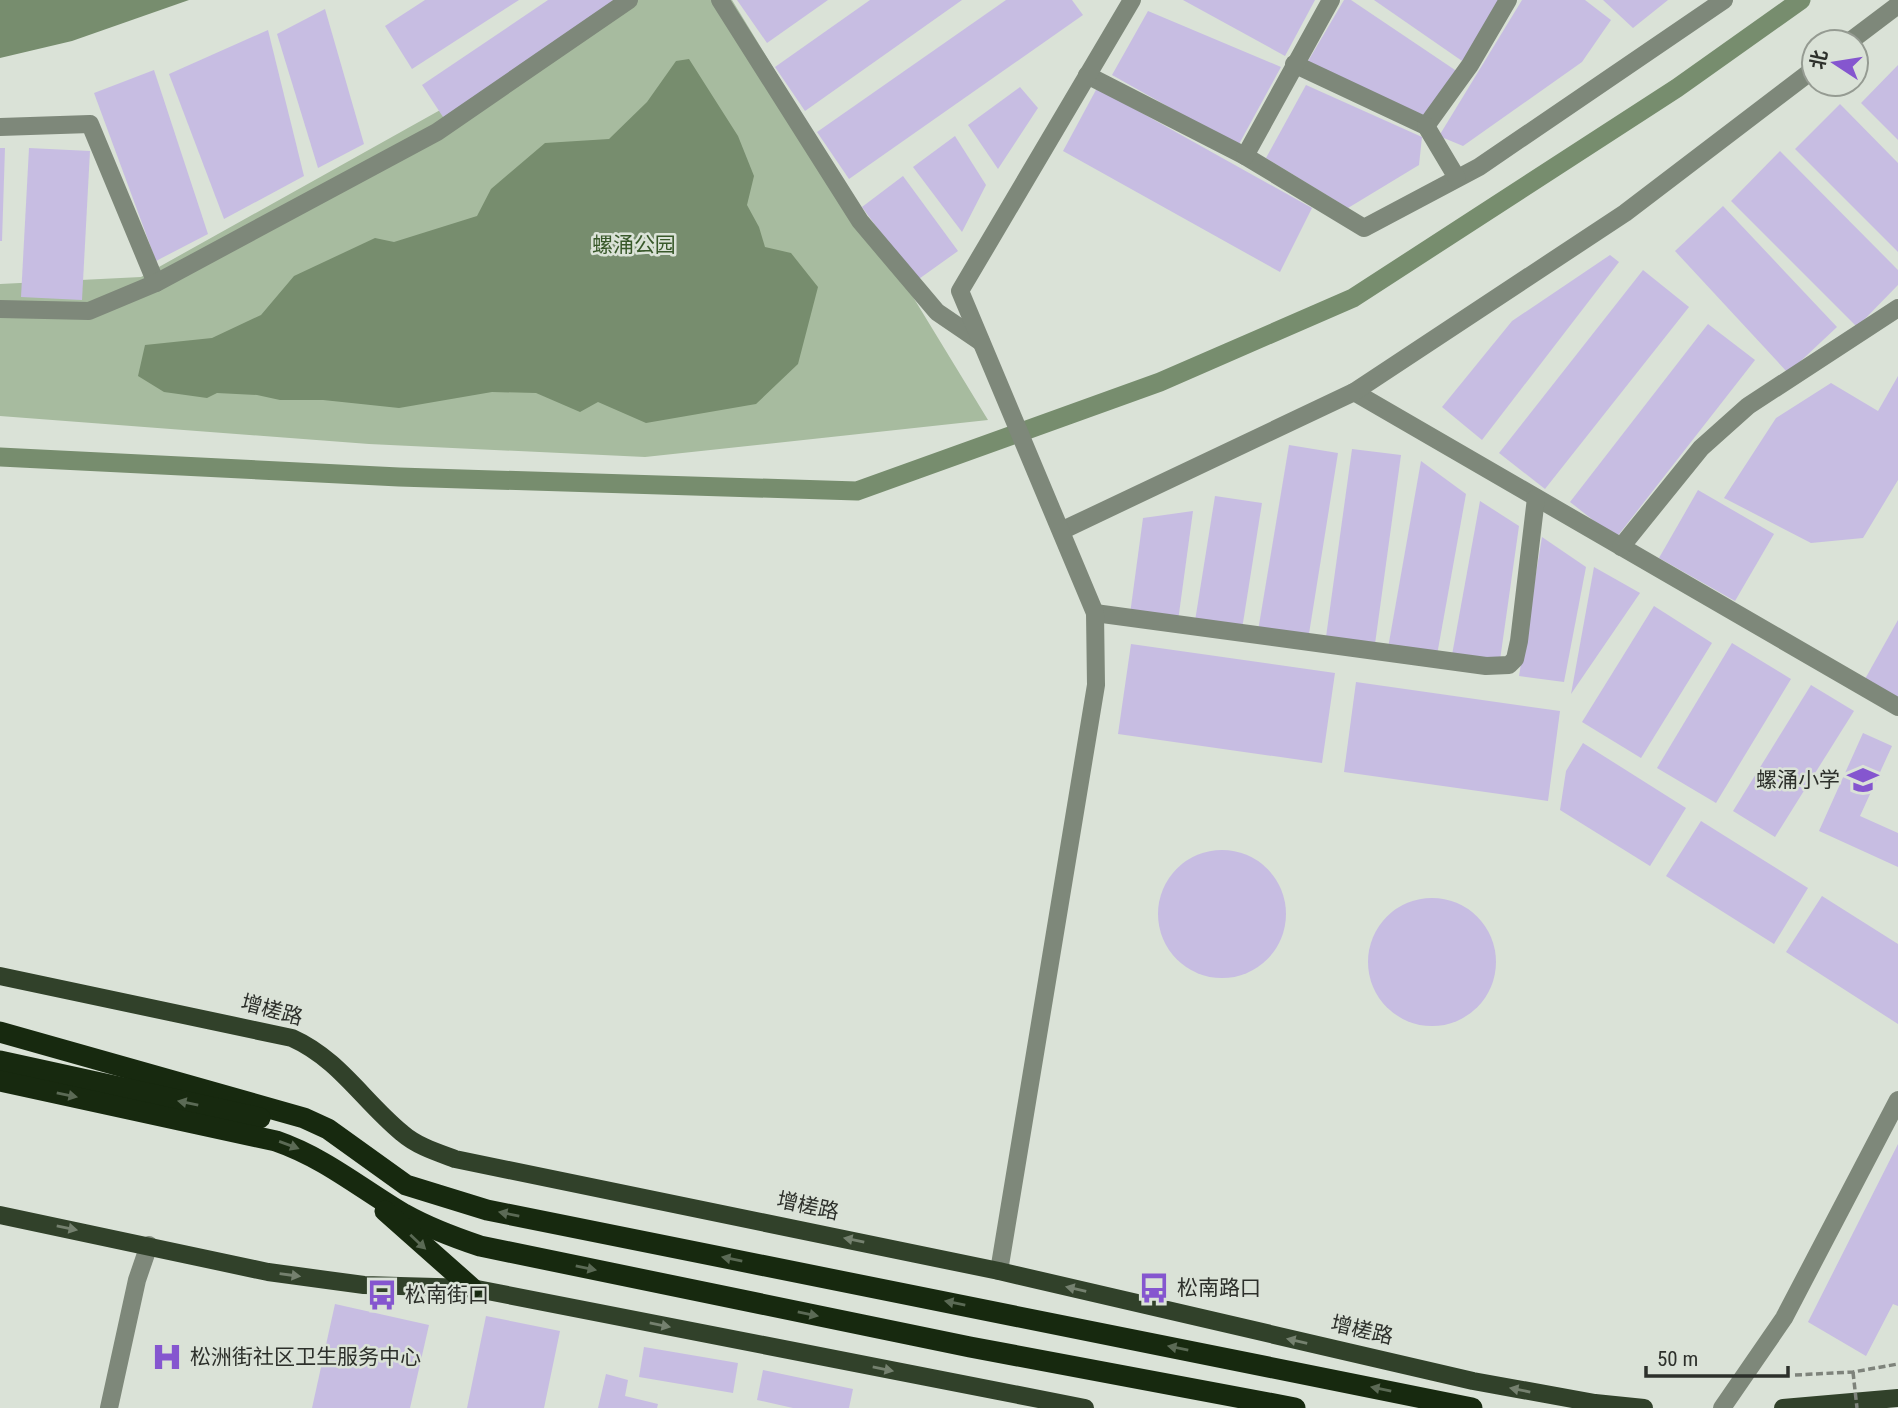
<svg xmlns="http://www.w3.org/2000/svg" width="1898" height="1408" viewBox="0 0 1898 1408" font-family="'Roboto Condensed','Noto Sans SC',sans-serif">
  <style>
    .green { fill: #a7bb9f }
    .water { fill: #778d6e }
    .lines { fill: none; stroke-linecap: round; stroke-linejoin: round }
    .canal { stroke: #778d6e; stroke-width: 19 }
    .building { fill: #c7bde2 }
    .path { stroke: #7e837b; stroke-width: 3.5; stroke-dasharray: 7 3.5; stroke-linecap: butt }
    .minor { stroke: #7e887a; stroke-width: 18 }
    .major { stroke: #31412a; stroke-width: 18 }
    .highway { stroke: #17290f; stroke-width: 21 }
    .path-bridge { stroke: #7e837b; stroke-width: 3.5; stroke-dasharray: 7 3.5; stroke-linecap: butt }
    .oneway { fill: #5b6a55 }
    .oneway2 { fill: #75816f }
    .labels { text-anchor: middle; stroke-width: 5; stroke-linejoin: round; paint-order: stroke }
    .park-label { font-size: 21px; fill: #38582a; stroke: #dae2d7 }
    .poi-label { font-size: 21px; fill: #2d302b; stroke: #dae2d7; text-anchor: start }
    .street-label { font-size: 21px; fill: #2d302b; stroke: #dae2d7 }
  </style>
  <rect width="100%" height="100%" fill="#dae2d7"/>
  <!-- green -->
  <path class="green" d="M637 0H732L988 420 645 457 369 444 0 416V284L141 277Z"/>
  <!-- water -->
  <g class="water">
    <path d="M0 0H189L72 41 0 58Z"/>
    <path d="M689 59 738 136 754 176 747 205 759 227 765 247 791 253 818 287 798 364 756 404 646 423 598 402 580 412 536 393 492 392 399 408 323 400H280L257 395 217 393 207 398 164 392 138 376 145 345 212 338 261 315 294 276 375 238 394 242 477 216 491 189 545 143 609 139 647 102 676 61Z"/>
  </g>
  <g class="lines">
    <!-- canal -->
    <path class="canal" d="M0 457 399 477 857 491 1160 382 1353 298 1677 88 1801 0"/>
  </g>
  <!-- building -->
  <g class="building">
    <path d="M425 0H519L412 69 385 26Z"/>
    <path d="M548 0H624L445 120 422 85Z"/>
    <path d="M737 0H828L767 43Z"/>
    <path d="M870 0H962L805 111 775 67Z"/>
    <path d="M1006 0H1072L1083 15 849 179 817 132Z"/>
    <path d="M1183 0H1315L1285 56Z"/>
    <path d="M1344 0H1351L1458 72 1425 120 1304 68Z"/>
    <path d="M1374 0H1500L1465 63Z"/>
    <path d="M1522 0H1585L1611 20 1582 62 1463 146 1439 136Z"/>
    <path d="M1603 0H1668L1633 28Z"/>
    <path d="M325 9 364 144 318 168 277 34Z"/>
    <path d="M1148 11 1281 67 1238 146 1112 75Z"/>
    <path d="M268 30 304 176 224 219 169 74Z"/>
    <path d="M1898 65V140L1861 103Z"/>
    <path d="M154 70 208 234 156 261 94 93Z"/>
    <path d="M1306 85 1422 137 1419 165 1348 208 1266 158Z"/>
    <path d="M1020 87 1038 108 998 169 968 125Z"/>
    <path d="M1097 88 1312 208 1280 272 1063 151Z"/>
    <path d="M1840 104 1898 163V252L1795 149Z"/>
    <path d="M955 136 986 185 962 232 913 167Z"/>
    <path d="M0 148H5L2 241H0Z"/>
    <path d="M29 148 90 151 82 300 21 297Z"/>
    <path d="M1780 151 1898 270V285L1857 327 1731 201Z"/>
    <path d="M903 176 958 251 916 281 862 207Z"/>
    <path d="M1723 206 1837 327 1788 373 1675 251Z"/>
    <path d="M1610 255 1619 262 1482 440 1442 407 1512 321Z"/>
    <path d="M1643 270 1689 307 1545 489 1499 453Z"/>
    <path d="M1708 324 1755 360 1616 538 1570 502Z"/>
    <path d="M1898 376V480L1863 538 1811 543 1724 498 1776 418 1831 383 1878 411Z"/>
    <path d="M1289 445 1338 453 1308 640 1258 631Z"/>
    <path d="M1352 449 1401 455 1375 644 1326 637Z"/>
    <path d="M1421 461 1466 494 1437 655 1388 648Z"/>
    <path d="M1698 490 1774 534 1735 601 1659 558Z"/>
    <path d="M1215 496 1262 503 1242 629 1195 621Z"/>
    <path d="M1480 501 1519 526 1500 660 1452 655Z"/>
    <path d="M1193 511 1178 621 1130 614 1143 518Z"/>
    <path d="M1542 537 1586 567 1564 682 1519 676Z"/>
    <path d="M1594 567 1640 593 1571 694Z"/>
    <path d="M1654 606 1712 643 1641 758 1582 722Z"/>
    <path d="M1898 620V698L1865 679Z"/>
    <path d="M1732 643 1791 679 1716 803 1657 768Z"/>
    <path d="M1131 644 1335 673 1322 763 1118 734Z"/>
    <path d="M1356 682 1560 711 1548 801 1344 772Z"/>
    <path d="M1811 685 1854 711 1775 837 1733 811Z"/>
    <path d="M1863 733 1892 746 1860 816 1898 833V867L1819 831Z"/>
    <path d="M1583 743 1686 808 1650 866 1560 810 1566 771Z"/>
    <path d="M1701 821 1808 888 1774 944 1666 876Z"/>
    <circle cx="1222" cy="914" r="64"/>
    <path d="M1822 896 1898 944V1024L1786 952Z"/>
    <circle cx="1432" cy="962" r="64"/>
    <path d="M1898 1144V1306L1893 1304 1866 1356 1808 1322Z"/>
    <path d="M335 1304 429 1325 410 1408H312Z"/>
    <path d="M486 1316 560 1331 544 1408H467Z"/>
    <path d="M644 1347 738 1363 733 1393 639 1377Z"/>
    <path d="M763 1370 853 1389 849 1408H793L757 1400Z"/>
    <path d="M606 1374 628 1380 625 1396 658 1404 657 1408H598Z"/>
  </g>
  <g class="lines">
    <!-- path -->
    <path class="path" d="M1795 1375 1853 1372 1898 1364"/>
    <!-- minor -->
    <g class="minor">
      <path d="M720 0 860 221 937 312 981 342"/>
      <path d="M1849 42 1898 5"/>
      <path d="M1294 64 1426 126 1470 65 1508 0"/>
      <path d="M1087 75 1245 156 1364 228 1479 167 1724 0"/>
      <path d="M1426 126 1457 178"/>
      <path d="M0 127 90 124 156 283"/>
      <path d="M1245 156 1331 0"/>
      <path d="M0 309 89 311 156 283 437 132 629 0"/>
      <path d="M1354 392 1898 707"/>
      <path d="M1063 530 1354 392 1625 213 1814 69"/>
      <path d="M1621 547 1701 448 1748 406 1898 308"/>
      <path d="M1095 613 1486 666 1509 665 1515 659 1519 641 1536 498"/>
      <path d="M999 1271 1096 685 1095 613 960 291 1132 0"/>
      <path d="M109 1408 137 1280 149 1245"/>
      <path d="M1722 1408 1784 1318 1898 1100"/>
    </g>
    <!-- major -->
    <g class="major">
      <path d="M0 976 292 1038C339 1059 363 1101 402 1133 417 1146 436 1152 455 1159L999 1271 1473 1381 1595 1403 1644 1408"/>
      <path d="M0 1215 268 1272 364 1285 472 1288 1085 1408"/>
      <path d="M1783 1408 1898 1398"/>
    </g>
    <!-- highway -->
    <g class="highway">
      <path d="M0 1032 304 1118 328 1129 406 1185 487 1210 1472 1408"/>
      <path d="M0 1061 260 1118"/>
      <path d="M0 1081 276 1141C325 1158 360 1188 404 1214 429 1228 453 1237 480 1246L970 1347 1295 1408"/>
      <path d="M385 1211 472 1288"/>
    </g>
    <!-- path-bridge -->
    <path class="path-bridge" d="M1853 1372 1857 1408"/>
  </g>
  <!-- one-way arrows -->
  <defs><path id="oneway-solid" d="M-6-.8H1V-3.2L6.5 0L1 3.2V.8H-6Z" transform="scale(1.75)"/></defs>
  <g class="oneway">
    <use href="#oneway-solid" transform="translate(67 1095) rotate(12)"/>
    <use href="#oneway-solid" transform="translate(188 1103) rotate(-168)"/>
    <use href="#oneway-solid" transform="translate(289 1145) rotate(20)"/>
    <use href="#oneway-solid" transform="translate(509 1214) rotate(-169)"/>
    <use href="#oneway-solid" transform="translate(418 1242) rotate(43)"/>
    <use href="#oneway-solid" transform="translate(732 1259) rotate(-169)"/>
    <use href="#oneway-solid" transform="translate(586 1268) rotate(12)"/>
    <use href="#oneway-solid" transform="translate(955 1303) rotate(-169)"/>
    <use href="#oneway-solid" transform="translate(808 1314) rotate(12)"/>
    <use href="#oneway-solid" transform="translate(1178 1348) rotate(-169)"/>
    <use href="#oneway-solid" transform="translate(1381 1389) rotate(-168)"/>
  </g>
  <g class="oneway2">
    <use href="#oneway-solid" transform="translate(67 1228) rotate(11)"/>
    <use href="#oneway-solid" transform="translate(854 1240) rotate(-168)"/>
    <use href="#oneway-solid" transform="translate(290 1275) rotate(8)"/>
    <use href="#oneway-solid" transform="translate(1076 1289) rotate(-167)"/>
    <use href="#oneway-solid" transform="translate(660 1325) rotate(11)"/>
    <use href="#oneway-solid" transform="translate(1297 1341) rotate(-167)"/>
    <use href="#oneway-solid" transform="translate(883 1369) rotate(11)"/>
    <use href="#oneway-solid" transform="translate(1520 1390) rotate(-169)"/>
  </g>
  <!-- icons -->
  <defs>
    <g id="school-bare" transform="scale(2.415)"><path d="M0-5L7-2L0 1L-7-2ZM-4 1L0 2.5L4 1V4Q0 6-4 4Z" fill="#8556cf" stroke="#dae2d7" stroke-width="2.5" paint-order="stroke"/></g>
    <g id="bus-bare" transform="scale(2.415)"><path d="M-5-6H5V4H4V6H2V4H-2V6H-4V4H-5ZM-3.5-4V0h7V-4ZM-3.5 1.2v1.5H-2V1.2ZM2 1.2v1.5H3.5V1.2Z" fill="#8556cf" stroke="#dae2d7" stroke-width="2.5" paint-order="stroke"/></g>
    <g id="hospital-bare" transform="scale(2.415)"><path d="M-5-5h3v3.5h4V-5h3V5h-3V1.5h-4V5h-3Z" fill="#8556cf" stroke="#dae2d7" stroke-width="2.5" paint-order="stroke"/></g>
  </defs>
  <g fill-rule="evenodd">
    <use href="#school-bare" x="1863" y="780"/>
    <use href="#bus-bare" x="1154" y="1288"/>
    <use href="#bus-bare" x="382" y="1295"/>
    <use href="#hospital-bare" x="167" y="1357"/>
  </g>
  <g class="labels">
    <!-- park labels -->
    <g class="park-label">
      <text x="634" y="252">螺涌公园</text>
    </g>
    <!-- poi labels -->
    <g class="poi-label">
      <text x="1840" y="787" text-anchor="end">螺涌小学</text>
      <text x="1177" y="1295">松南路口</text>
      <text x="405" y="1302">松南街口</text>
      <text x="190" y="1364">松洲街社区卫生服务中心</text>
    </g>
    <!-- street labels -->
    <g class="street-label">
      <text transform="translate(272 1010) rotate(15)" y="7">增槎路</text>
      <text transform="translate(808 1206) rotate(12)" y="7">增槎路</text>
      <text transform="translate(1362 1330) rotate(13)" y="7">增槎路</text>
    </g>
  </g>
  <!-- north arrow -->
  <g transform="translate(1835 63) rotate(282)"><circle r="33" fill="#dae2d7" stroke="#959b92" stroke-width="2"/>
  <path d="M0-5L12 26L0 18L-12 26Z" fill="#8556cf"/>
  <text y="-10" font-size="19" font-weight="bold" text-anchor="middle" fill="#2d302b">北</text>
  </g>
  <!-- scale -->
  <path d="M1646 1366v10h142v-10" fill="none" stroke="#2d302b" stroke-width="3.5"/>
  <text x="1657" y="1366" font-size="21" fill="#2d302b" stroke="#dae2d7" stroke-width="5" paint-order="stroke">50 m</text>
</svg>
